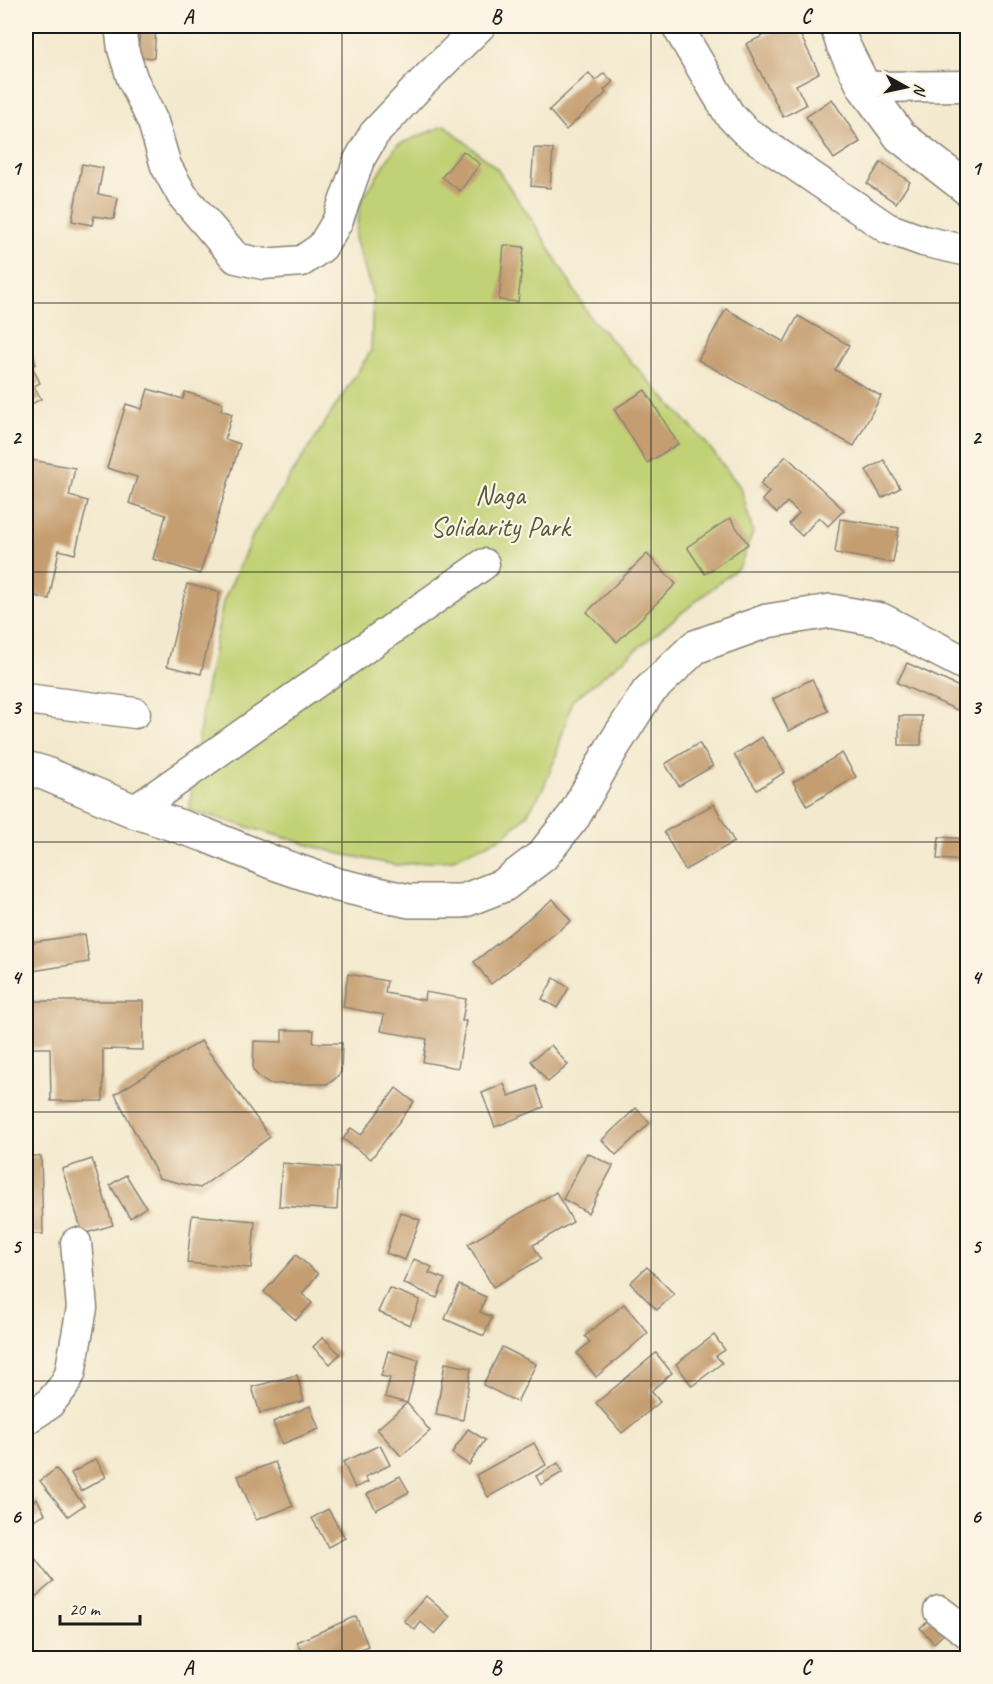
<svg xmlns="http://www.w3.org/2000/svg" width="993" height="1684" viewBox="0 0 993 1684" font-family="Caveat,sans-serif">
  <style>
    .green { fill: #c1d174; stroke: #6e7648; stroke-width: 1.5 }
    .building { fill: #c49d70 }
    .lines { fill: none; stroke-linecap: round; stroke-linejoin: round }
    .minor-casing { stroke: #888275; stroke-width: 33 }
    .major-casing { stroke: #888275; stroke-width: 36 }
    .minor { stroke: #fff; stroke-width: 30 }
    .major { stroke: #fff; stroke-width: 33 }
    .grid { fill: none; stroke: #1c1c1c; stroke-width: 1.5; stroke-opacity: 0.55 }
    .labels { text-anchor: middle; stroke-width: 4.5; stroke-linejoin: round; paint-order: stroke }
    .park-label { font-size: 28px; fill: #565b3b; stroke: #fcf5e5 }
    .neatline { fill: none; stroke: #1c1c1c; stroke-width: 2 }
    .grid-label { font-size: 20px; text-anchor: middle; font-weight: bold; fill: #1c1c1c }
  </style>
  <rect width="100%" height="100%" fill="#fcf5e5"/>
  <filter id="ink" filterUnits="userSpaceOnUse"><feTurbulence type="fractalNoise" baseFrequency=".0167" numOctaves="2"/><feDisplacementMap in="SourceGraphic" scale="12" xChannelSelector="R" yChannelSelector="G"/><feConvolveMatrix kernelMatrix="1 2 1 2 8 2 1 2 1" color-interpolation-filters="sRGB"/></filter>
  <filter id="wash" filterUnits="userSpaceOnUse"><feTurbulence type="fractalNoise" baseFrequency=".008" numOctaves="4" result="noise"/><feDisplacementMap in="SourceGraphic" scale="24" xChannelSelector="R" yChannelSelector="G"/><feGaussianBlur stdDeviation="1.35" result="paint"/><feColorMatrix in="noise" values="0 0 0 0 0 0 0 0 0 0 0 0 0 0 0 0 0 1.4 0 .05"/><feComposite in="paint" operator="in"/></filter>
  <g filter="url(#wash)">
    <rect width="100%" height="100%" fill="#f3e9ce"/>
    <!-- green -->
    <path class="green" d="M445 125 497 169 538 229 590 317 707 444 741 488 753 533 740 566 572 701 555 759 543 789 526 816 503 837 451 860 396 865 341 854 189 810 203 706 223 602 254 533 371 351 373 296 355 238 361 201 397 145Z"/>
    <g id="blocks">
      <!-- building -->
      <g class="building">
        <path d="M140 26H156L154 58 138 57Z"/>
        <path d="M783 26H796L819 73 796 85 806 105 783 117 746 44Z"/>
        <path d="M589 73 595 81 604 73 613 82 604 90 606 93 566 130 549 110Z"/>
        <path d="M832 99 860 142 834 159 806 117Z"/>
        <path d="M534 148 553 149 550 188 531 186Z"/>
        <path d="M463 151 480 164 460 191 442 177Z"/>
        <path d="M881 162 910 182 896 203 867 184Z"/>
        <path d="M82 164 103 168 98 194 118 198 114 219 94 216 92 225 72 221Z"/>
        <path d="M504 245 524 247 518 302 499 300Z"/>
        <path d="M726 309 784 342 798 316 849 345 835 370 881 396 854 446 698 360Z"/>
        <path d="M26 342 36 364 32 366 40 383 34 386 41 399 26 407Z"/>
        <path d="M148 389 183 399 185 392 223 403 221 410 232 414 225 439 240 444 200 574 153 559 166 515 129 503 137 477 107 468 126 404 142 409Z"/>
        <path d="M645 390 678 444 647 463 614 409Z"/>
        <path d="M786 456 844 510 828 526 819 517 802 536 789 524 799 513 787 502 777 513 762 500 769 492 760 484Z"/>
        <path d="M26 459 75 468 69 496 88 501 75 554 59 550 49 599 26 594Z"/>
        <path d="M884 460 900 488 882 498 866 470Z"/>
        <path d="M730 518 748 544 705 574 687 547Z"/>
        <path d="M840 519 899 528 893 563 835 553Z"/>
        <path d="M647 554 676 584 617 642 587 612Z"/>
        <path d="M187 584 220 592 201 674 167 666Z"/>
        <path d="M907 663 968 691V711L966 714 897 683Z"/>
        <path d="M812 679 828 711 789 731 773 699Z"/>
        <path d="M899 716H922L921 745H899Z"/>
        <path d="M762 737 785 772 757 790 734 755Z"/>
        <path d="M699 743 713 766 679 786 665 764Z"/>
        <path d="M842 753 856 777 807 806 793 782Z"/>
        <path d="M714 804 734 842 685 870 664 832Z"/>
        <path d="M939 837 968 839V861L937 859Z"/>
        <path d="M553 899 571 921 491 984 474 962Z"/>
        <path d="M85 934 89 962 26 972V943Z"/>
        <path d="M348 974 387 981 385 993 424 1000 425 992 466 999 462 1021H466L458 1068 423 1062 427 1039 381 1031 384 1015 343 1007Z"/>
        <path d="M554 978 569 988 557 1008 542 999Z"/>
        <path d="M26 1001H143V1050L103 1049V1101H51L50 1048H26Z"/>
        <path d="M282 1030H314L313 1043H342L341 1072 334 1080 327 1084H269L260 1078 253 1070 254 1041 282 1042Z"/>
        <path d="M201 1041 270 1137 200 1188 159 1178 115 1094Z"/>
        <path d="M551 1045 568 1065 548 1082 531 1061Z"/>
        <path d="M504 1084 509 1096 536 1086 544 1107 495 1127 482 1093Z"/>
        <path d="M396 1088 414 1102 371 1159 343 1139 351 1128 361 1135Z"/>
        <path d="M636 1108 650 1123 616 1155 602 1140Z"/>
        <path d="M587 1153 613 1166 588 1213 563 1199Z"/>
        <path d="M26 1156H41L43 1234H26Z"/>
        <path d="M92 1159 113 1225 83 1234 62 1169Z"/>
        <path d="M282 1163 339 1168 337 1210 279 1206Z"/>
        <path d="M126 1175 146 1207 130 1218 110 1185Z"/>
        <path d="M556 1192 573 1222 533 1245 541 1259 493 1287 468 1244Z"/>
        <path d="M400 1212 420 1220 405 1260 386 1253Z"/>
        <path d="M192 1215 255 1221 251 1268 187 1263Z"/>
        <path d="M296 1255 318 1274 302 1294 312 1303 296 1320 264 1292Z"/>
        <path d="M414 1259 432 1267 429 1273 445 1279 437 1298 403 1283Z"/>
        <path d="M647 1267 674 1294 657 1310 630 1283Z"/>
        <path d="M459 1285 486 1297 480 1312 492 1317 484 1336 445 1319Z"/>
        <path d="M389 1288 420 1300 410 1325 378 1312Z"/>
        <path d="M624 1304 648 1333 596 1377 577 1353 590 1342 585 1336Z"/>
        <path d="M714 1335 725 1350 716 1356 722 1363 692 1386 676 1364Z"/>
        <path d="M323 1337 340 1354 330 1364 313 1347Z"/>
        <path d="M502 1347 536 1364 517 1402 483 1385Z"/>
        <path d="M388 1351 419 1360 407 1403 385 1397 390 1378 381 1376Z"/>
        <path d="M656 1353 672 1373 651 1391 660 1402 622 1433 596 1403Z"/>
        <path d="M445 1363 471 1368 463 1420 436 1415Z"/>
        <path d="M297 1375 304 1401 260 1413 252 1387Z"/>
        <path d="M407 1403 430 1431 401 1456 377 1429Z"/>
        <path d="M310 1406 319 1429 282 1444 273 1422Z"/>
        <path d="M468 1429 485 1440 469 1465 452 1453Z"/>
        <path d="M534 1443 546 1465 488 1497 476 1475Z"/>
        <path d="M380 1445 390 1465 365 1477 368 1482 355 1488 343 1462Z"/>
        <path d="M96 1459 106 1477 81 1491 71 1473Z"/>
        <path d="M275 1462 293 1506 256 1520 238 1476Z"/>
        <path d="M558 1463 563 1472 541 1485 536 1476Z"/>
        <path d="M56 1469 84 1505 68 1516 40 1481Z"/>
        <path d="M400 1476 409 1492 376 1510 367 1494Z"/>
        <path d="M37 1499 45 1514 26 1524V1505Z"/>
        <path d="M328 1509 345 1538 328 1547 312 1518Z"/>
        <path d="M34 1557 53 1582 26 1605V1564Z"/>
        <path d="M426 1596 450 1617 435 1634 421 1622 415 1630 404 1621Z"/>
        <path d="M356 1616 368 1646 339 1658H304L297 1642Z"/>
        <path d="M931 1618 945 1633 934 1643 920 1628Z"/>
      </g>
    </g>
  </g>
  <g filter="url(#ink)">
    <use href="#blocks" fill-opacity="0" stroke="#888275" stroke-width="1.5"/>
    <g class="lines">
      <!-- minor casing -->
      <g class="minor-casing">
        <g id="minor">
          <path d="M120 26 123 49 132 78 153 122 166 166 182 195 236 258 263 264 302 261 322 247 337 222 359 160 374 134 420 85 480 26"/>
          <path d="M677 26 729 114 745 131 887 228 923 241 968 251"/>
          <path d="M864 87 968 86"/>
          <path d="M26 699 135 713"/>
          <path d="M134 811 484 564"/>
          <path d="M26 1419 48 1405 63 1387 70 1374 82 1308 76 1243"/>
          <path d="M939 1611 968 1633"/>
        </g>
      </g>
      <!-- major casing -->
      <g class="major-casing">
        <g id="major">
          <path d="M837 26 843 45 864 87 900 136 968 189"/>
          <path d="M26 768 44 773 134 811 205 835 274 863 338 885 409 901H463L504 885 542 856 574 816 612 748 648 692 695 647 767 621 831 611 881 620 968 665"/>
        </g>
      </g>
      <!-- minor -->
      <use href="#minor" class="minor"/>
      <!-- major -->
      <use href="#major" class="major"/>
    </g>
  </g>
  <!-- grid -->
  <path class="grid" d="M342 26V1658M651 26V1658M26 303H968M26 572H968M26 842H968M26 1112H968M26 1381H968"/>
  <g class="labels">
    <!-- park labels -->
    <g class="park-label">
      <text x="500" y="504">Naga<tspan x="500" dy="32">Solidarity Park</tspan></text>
    </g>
  </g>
  <!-- margin -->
  <rect width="993" height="1684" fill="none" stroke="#fcf5e5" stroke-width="66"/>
  <!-- north arrow -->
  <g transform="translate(906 87) rotate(98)" stroke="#fcf5e5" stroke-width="4.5" paint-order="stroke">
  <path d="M0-4.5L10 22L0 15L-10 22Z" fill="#1c1c1c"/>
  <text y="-9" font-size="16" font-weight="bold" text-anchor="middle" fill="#1c1c1c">N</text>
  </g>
  <!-- scale -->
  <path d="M60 1615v9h80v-9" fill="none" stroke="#1c1c1c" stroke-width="3"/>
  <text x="69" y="1615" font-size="18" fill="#1c1c1c" stroke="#fcf5e5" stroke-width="4.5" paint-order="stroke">20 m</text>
  <rect x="33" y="33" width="927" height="1618" class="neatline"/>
  <g class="grid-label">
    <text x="188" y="23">A</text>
    <text x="496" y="23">B</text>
    <text x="806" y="23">C</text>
    <text x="16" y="175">1</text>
    <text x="976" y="175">1</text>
    <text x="16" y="444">2</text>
    <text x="976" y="444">2</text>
    <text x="16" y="714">3</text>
    <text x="976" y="714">3</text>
    <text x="16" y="984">4</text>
    <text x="976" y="984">4</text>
    <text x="16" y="1253">5</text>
    <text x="976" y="1253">5</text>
    <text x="16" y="1523">6</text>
    <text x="976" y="1523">6</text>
    <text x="188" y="1674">A</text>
    <text x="496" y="1674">B</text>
    <text x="806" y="1674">C</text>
  </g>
</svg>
